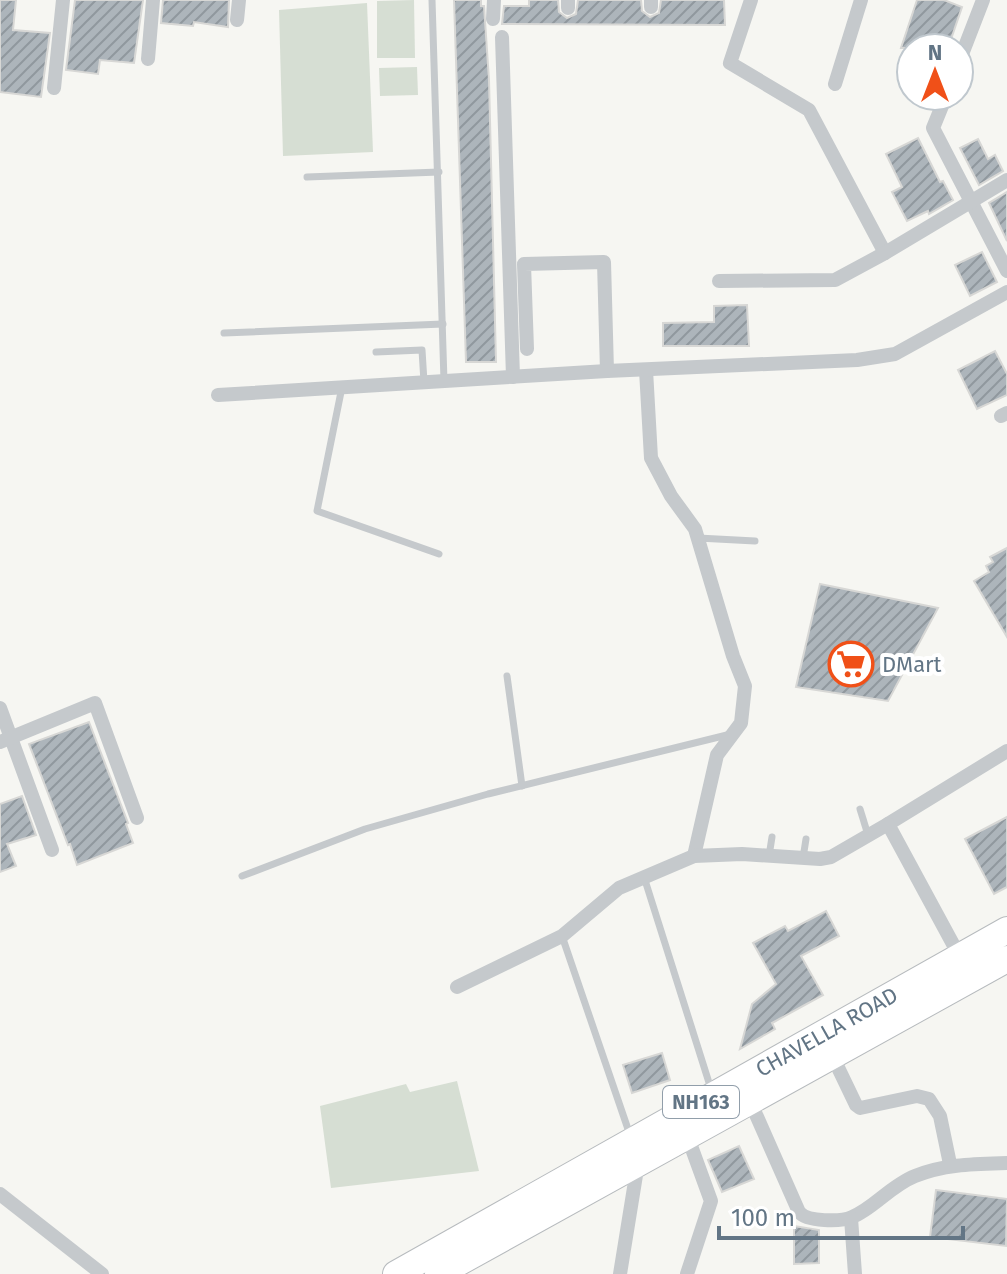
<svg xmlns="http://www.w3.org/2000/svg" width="1007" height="1274" viewBox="0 0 1007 1274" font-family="'Fira Sans',sans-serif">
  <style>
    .green { fill: #d6ded3 }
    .building { fill: url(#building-hatch); stroke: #d7d7d5; stroke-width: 2 }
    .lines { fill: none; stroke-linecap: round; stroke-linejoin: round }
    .highway-casing { stroke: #b7bbbe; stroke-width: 28 }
    .lane { stroke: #c5c9cc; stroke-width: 7 }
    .street { stroke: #c5c9cc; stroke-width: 14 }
    .highway { stroke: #fff; stroke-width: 26 }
    .labels { text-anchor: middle; stroke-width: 8; stroke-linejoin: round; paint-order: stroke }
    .shield { fill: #fff; stroke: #919eaa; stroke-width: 2 }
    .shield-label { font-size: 20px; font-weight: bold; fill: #627585 }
    .poi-label { font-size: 22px; fill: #627585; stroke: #fff; text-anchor: start }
    .street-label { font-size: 22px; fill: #627585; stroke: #fff }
  </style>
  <defs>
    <pattern id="building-hatch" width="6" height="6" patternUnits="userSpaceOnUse" patternTransform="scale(2)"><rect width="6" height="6" fill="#adb5bb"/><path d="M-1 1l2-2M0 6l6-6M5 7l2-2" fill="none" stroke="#90989e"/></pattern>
  </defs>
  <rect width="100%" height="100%" fill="#f6f6f2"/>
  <!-- green -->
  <g class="green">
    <path d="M414 0 415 58H377V1Z"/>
    <path d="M367 3 373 152 283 156 279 10Z"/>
    <path d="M417 67 418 95 380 96 379 68Z"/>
    <path d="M457 1081 479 1171 331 1188 320 1106 406 1084 410 1092Z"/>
  </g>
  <!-- building -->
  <g class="building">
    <path d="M0 0H16L13 30 50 33 41 97 0 92Z"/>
    <path d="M75 0H143L134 63 100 60 98 74 66 70Z"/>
    <path d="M163 0H229L228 27 194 22 193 26 161 23Z"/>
    <path d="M454 0H481V6H484L489 80 496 362H466Z"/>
    <path d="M529 0H558L559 12 567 18 576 14 578 0H641L642 11 650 17 659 13 661 0H724L725 25 502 24 504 6H529Z"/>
    <path d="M917 0H944L962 7 948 48H901Z"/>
    <path d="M918 138 940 182 943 181 953 200 929 214 928 211 907 221 892 192 902 187 886 154Z"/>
    <path d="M978 139 988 159 995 155 1003 171 979 185 960 148Z"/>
    <path d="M1007 192V241L989 203Z"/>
    <path d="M982 252 997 282 970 296 955 265Z"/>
    <path d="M747 305 749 346H663V323L714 322V306Z"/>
    <path d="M995 351 1007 374V395L977 409 958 370Z"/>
    <path d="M1007 548V637L974 581 989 572 986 566 993 562 990 557Z"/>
    <path d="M820 584 938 608 888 701 796 687Z"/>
    <path d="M89 722 128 823 126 824 133 843 77 865 70 844 68 845 29 744Z"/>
    <path d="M22 796 36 835 7 844 16 866 0 872V804Z"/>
    <path d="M1007 817V887L994 894 965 839Z"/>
    <path d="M826 911 839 936 801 956 823 995 772 1023 775 1029 740 1049 752 1004 776 984 753 943 785 926 788 931Z"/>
    <path d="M662 1053 670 1080 632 1093 623 1065Z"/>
    <path d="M739 1146 754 1179 722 1192 708 1160Z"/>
    <path d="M936 1190 1007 1199 1006 1246 930 1237Z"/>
    <path d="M794 1226 819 1230V1263L794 1264Z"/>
  </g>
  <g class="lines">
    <!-- highway casing -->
    <g class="highway-casing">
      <g id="highway">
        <path id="s1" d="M396 1274 1007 930"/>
        <path d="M438 1274 1007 959"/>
      </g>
    </g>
    <!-- lane -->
    <g class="lane">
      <path d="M432 0 444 381"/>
      <path d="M307 177 439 172"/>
      <path d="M224 333 443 324"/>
      <path d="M376 352 422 350 424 382"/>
      <path d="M342 387 317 511 439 554"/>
      <path d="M698 538 755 541"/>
      <path d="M507 676 522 786"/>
      <path d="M860 809 868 835"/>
      <path d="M769 856 772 837"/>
      <path d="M803 858 806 839"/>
      <path d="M242 876 365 829 488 794 731 734"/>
      <path d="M644 877 711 1089"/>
      <path d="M562 936 630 1135"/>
    </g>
    <!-- street -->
    <g class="street">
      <path d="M568 0V8"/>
      <path d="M751 0 730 63 809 110 885 253"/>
      <path d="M651 7V0"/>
      <path d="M493 19 494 0"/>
      <path d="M237 20 239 0"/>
      <path d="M502 37 513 377"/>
      <path d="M148 59 153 0"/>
      <path d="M959 62 983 0"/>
      <path d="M835 84 861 0"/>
      <path d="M54 88 63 0"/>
      <path d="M946 96 933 128 1007 271"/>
      <path d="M719 281 835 280 885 253 1007 180"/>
      <path d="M527 349 524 264 604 262 607 371"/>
      <path d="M646 370 651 458 671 496 695 529 733 656 745 686 741 723 717 755 694 856"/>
      <path d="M218 395 607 371 857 360 895 354 1007 292"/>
      <path d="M1001 416 1007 413"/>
      <path d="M0 708 52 850"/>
      <path d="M0 742 95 703 137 818"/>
      <path d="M960 957 888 824 1007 751"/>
      <path d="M457 987 562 936 619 888 694 856 742 854 820 859 831 857 888 824"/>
      <path d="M832 1055 856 1105 860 1108 917 1096 929 1099 940 1116 950 1164"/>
      <path d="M750 1101 799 1212C807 1222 841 1222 852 1217 873 1209 890 1186 915 1176 945 1164 974 1164 1007 1163"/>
      <path d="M0 1194 102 1274"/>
      <path d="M851 1218 855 1274"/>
      <path d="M620 1274 638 1163"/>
      <path d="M687 1274 711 1201 687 1135"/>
    </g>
    <!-- highway -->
    <use href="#highway" class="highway"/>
  </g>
  <!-- icons -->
  <defs>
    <g id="supermarket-ring" transform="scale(2.3)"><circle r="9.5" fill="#fff" stroke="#f05018" stroke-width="1.5"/><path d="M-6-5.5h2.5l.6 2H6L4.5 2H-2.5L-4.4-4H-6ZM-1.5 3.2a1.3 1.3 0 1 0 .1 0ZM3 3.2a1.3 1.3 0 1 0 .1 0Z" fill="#f05018"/></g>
  </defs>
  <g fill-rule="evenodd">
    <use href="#supermarket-ring" x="851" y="664"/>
  </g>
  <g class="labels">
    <!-- shield labels -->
    <rect class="shield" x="663" y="1086" width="76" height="32" rx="6"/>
    <g class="shield-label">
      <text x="701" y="1109">NH163</text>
    </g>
    <!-- poi labels -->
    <g class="poi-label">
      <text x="882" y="672">DMart</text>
    </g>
    <!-- street labels -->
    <g class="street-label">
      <text dy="8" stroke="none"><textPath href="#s1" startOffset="494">CHAVELLA ROAD</textPath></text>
    </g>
  </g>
  <!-- north arrow -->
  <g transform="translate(935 72)"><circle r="38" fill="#ffffff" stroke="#c0c8ce" stroke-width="2"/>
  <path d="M0-6L14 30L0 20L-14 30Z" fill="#f05018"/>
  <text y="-12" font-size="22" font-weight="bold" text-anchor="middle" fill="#627585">N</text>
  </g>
  <!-- scale -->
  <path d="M719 1226v12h244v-12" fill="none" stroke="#627585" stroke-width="4"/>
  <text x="731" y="1226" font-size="24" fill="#627585" stroke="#ffffff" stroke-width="6" paint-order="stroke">100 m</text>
</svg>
